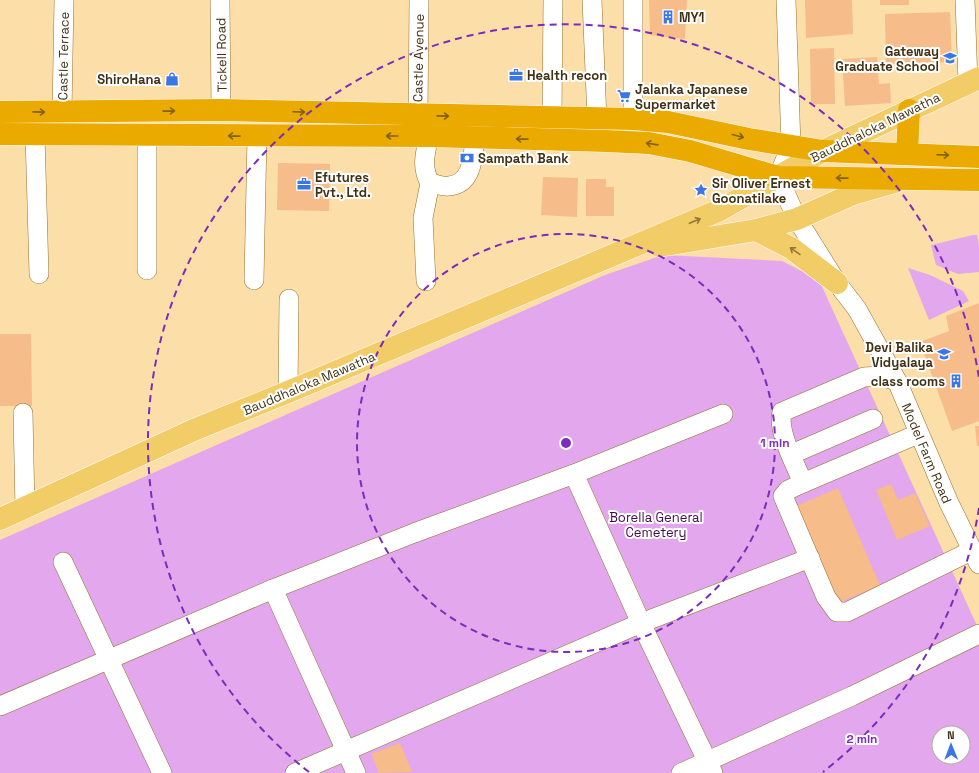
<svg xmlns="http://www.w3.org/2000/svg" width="979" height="773" viewBox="0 0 979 773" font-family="'Space Grotesk',sans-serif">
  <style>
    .green { fill: #e2a7ec; fill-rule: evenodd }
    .building { fill: #f6bc8a }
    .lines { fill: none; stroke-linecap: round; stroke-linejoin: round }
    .minor-casing { stroke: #94712e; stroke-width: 20 }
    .major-casing { stroke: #fff; stroke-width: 23 }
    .highway-casing { stroke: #fff; stroke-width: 23 }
    .minor { stroke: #fff; stroke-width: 19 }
    .major { stroke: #f2cc66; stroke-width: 22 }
    .highway { stroke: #eaaa00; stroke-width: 22 }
    .oneway { stroke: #85620d }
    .oneway2 { stroke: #91773a }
    .ring { fill: none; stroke: #7b2cbf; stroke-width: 2; stroke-dasharray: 7 5 }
    .labels { text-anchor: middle; stroke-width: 4; stroke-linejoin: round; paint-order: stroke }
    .poi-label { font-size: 13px; font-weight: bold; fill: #413216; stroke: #fff; text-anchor: start }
    .street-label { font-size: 13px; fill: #413216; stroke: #fff }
    .park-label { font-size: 13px; fill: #420b4b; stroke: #fff }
    .centre { fill: #7b2cbf; stroke: #fff; stroke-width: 2 }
    .ring-label { font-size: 12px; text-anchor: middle; font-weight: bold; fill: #7b2cbf; stroke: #fff; stroke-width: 4; stroke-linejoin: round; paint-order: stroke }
  </style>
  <rect width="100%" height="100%" fill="#fcdea9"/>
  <!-- green -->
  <g class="green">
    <path d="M973 235H977L979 246V272L958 274 936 265 931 245Z"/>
    <path d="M663 255 782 261 819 280 979 630V773H0V540L605 275ZM939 733H963V757H939Z"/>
    <path d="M908 268 930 275 963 291 969 301 929 320Z"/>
  </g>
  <!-- building -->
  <g class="building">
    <path d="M649 0H687L685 39 650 35Z"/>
    <path d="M805 0H852L853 34 806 38Z"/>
    <rect x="880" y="0" width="29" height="5"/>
    <path d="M950 12 952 62 886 64 885 14Z"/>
    <path d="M834 48 835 104H811L810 49Z"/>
    <path d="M877 57 879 84 890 83 891 103 845 106 842 59Z"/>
    <path d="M278 163 330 164 329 211 277 210Z"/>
    <path d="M543 177 578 178 577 217 541 215Z"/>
    <path d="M586 179H606V187H614V216H586Z"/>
    <path d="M979 303V421L952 431 920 342 949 331 946 316Z"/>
    <path d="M0 334H31L32 406H0Z"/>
    <path d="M975 426H979V446H977Z"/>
    <path d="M891 484 898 500 915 493 930 526 897 540 876 490Z"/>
    <path d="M838 488 880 585 836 604 794 507Z"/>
    <path d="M400 743 412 772 379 773 371 754Z"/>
  </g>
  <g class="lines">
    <!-- minor casing -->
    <g class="minor-casing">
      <g id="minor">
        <path d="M220 0 221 110"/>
        <path d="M592 0 597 119"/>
        <path d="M633 0V119"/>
        <path d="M786 0 791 146 778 177 797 219 837 283 857 309 897 381 949 503 979 564"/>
        <path d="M965 0 968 82"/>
        <path d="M62 112 64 0"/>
        <path d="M418 116 419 0"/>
        <path d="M552 117 553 0"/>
        <path d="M35 135 39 274"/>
        <path d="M147 135V270"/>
        <path d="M430 183C436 184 443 187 449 186 473 184 473 156 475 138"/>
        <path d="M254 280 257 136"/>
        <path d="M426 281 423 218 430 183C421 167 425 154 429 136"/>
        <path d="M288 392 289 299"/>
        <path d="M23 413 25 509"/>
        <path d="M918 434 803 483 788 490 783 496 826 597 837 612H847L971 551"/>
        <path d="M792 454 873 419"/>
        <path d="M803 483C795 463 777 432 782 412L864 377 880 376 897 381"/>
        <path d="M63 562 162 773"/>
        <path d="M0 706 273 589"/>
        <path d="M295 773 641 623 810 558"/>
        <path d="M356 773 273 589 414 533 574 474"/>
        <path d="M681 773 852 696 979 634"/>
        <path d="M713 773 641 623 574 474 723 414"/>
      </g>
    </g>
    <!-- major casing -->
    <g class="major-casing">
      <g id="major">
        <path d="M756 230 791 248 837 283"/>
        <path d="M659 246 756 230 797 219 853 194 895 182"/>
        <path d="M0 519 196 429 288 392 720 210 823 151 979 78"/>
      </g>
    </g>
    <!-- highway casing -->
    <g class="highway-casing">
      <g id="highway">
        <path d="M0 112 221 110 633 119 668 122 749 139 823 151 979 157"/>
        <path d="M0 134 429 136 606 141 649 143 690 151 778 177 979 180"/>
        <path d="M907 154 909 110"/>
      </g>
    </g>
    <!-- minor -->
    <use href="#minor" class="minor"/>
    <!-- major -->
    <use href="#major" class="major"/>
    <!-- highway -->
    <use href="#highway" class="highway"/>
  </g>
  <!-- one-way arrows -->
  <defs><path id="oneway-shaft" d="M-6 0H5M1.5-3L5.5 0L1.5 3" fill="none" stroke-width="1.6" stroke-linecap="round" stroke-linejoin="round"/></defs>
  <g class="oneway">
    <use href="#oneway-shaft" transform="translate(169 111) rotate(-1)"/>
    <use href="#oneway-shaft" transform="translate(39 112) rotate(1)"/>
    <use href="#oneway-shaft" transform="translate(299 112) rotate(2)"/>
    <use href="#oneway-shaft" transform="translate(443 116) rotate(1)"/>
    <use href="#oneway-shaft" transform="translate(234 136) rotate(-179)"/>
    <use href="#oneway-shaft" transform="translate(392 136) rotate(-180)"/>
    <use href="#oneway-shaft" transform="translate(738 136) rotate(15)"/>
    <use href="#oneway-shaft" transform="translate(522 139) rotate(-179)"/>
    <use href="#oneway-shaft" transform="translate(652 144) rotate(-172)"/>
    <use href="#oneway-shaft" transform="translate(943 155) rotate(2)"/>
    <use href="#oneway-shaft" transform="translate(842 178) rotate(-179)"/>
  </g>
  <g class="oneway2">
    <use href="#oneway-shaft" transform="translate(695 221) rotate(-23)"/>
    <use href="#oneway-shaft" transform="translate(795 251) rotate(-145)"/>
  </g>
  <!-- distance rings -->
  <g class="ring">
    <circle cx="566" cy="443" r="209"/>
    <path d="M979 508A418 418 0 0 1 823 772M309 772A418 418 0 1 1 979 378"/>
  </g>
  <!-- icons -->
  <defs>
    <g id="building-bare" transform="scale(1.08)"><path d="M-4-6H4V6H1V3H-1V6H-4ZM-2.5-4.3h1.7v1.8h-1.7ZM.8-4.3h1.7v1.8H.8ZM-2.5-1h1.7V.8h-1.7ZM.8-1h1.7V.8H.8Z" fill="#3b76e5" stroke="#fff" stroke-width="2.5" paint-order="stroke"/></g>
    <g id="university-bare" transform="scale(1.08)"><path d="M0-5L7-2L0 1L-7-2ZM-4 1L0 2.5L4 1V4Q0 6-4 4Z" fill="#3b76e5" stroke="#fff" stroke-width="2.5" paint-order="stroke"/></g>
    <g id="office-bare" transform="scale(1.08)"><path d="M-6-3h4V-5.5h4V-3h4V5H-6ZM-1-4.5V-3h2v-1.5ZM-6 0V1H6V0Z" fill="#3b76e5" stroke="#fff" stroke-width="2.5" paint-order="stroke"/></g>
    <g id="shop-bare" transform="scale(1.08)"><path d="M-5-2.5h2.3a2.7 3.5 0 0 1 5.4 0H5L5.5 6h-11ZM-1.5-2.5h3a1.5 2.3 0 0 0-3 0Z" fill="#3b76e5" stroke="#fff" stroke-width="2.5" paint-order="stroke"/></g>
    <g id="supermarket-bare" transform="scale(1.08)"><path d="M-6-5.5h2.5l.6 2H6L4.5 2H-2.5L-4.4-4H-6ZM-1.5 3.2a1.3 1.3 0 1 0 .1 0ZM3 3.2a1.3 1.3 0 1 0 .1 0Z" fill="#3b76e5" stroke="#fff" stroke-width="2.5" paint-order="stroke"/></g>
    <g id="bank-bare" transform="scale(1.08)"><path d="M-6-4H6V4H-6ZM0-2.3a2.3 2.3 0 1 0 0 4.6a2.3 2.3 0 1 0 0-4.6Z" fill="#3b76e5" stroke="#fff" stroke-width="2.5" paint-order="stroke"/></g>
    <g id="sight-bare" transform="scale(1.08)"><path d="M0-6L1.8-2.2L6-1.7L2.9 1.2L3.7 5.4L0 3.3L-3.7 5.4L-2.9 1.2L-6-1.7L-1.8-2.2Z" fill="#3b76e5" stroke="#fff" stroke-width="2.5" paint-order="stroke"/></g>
    <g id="school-bare" transform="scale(1.08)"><path d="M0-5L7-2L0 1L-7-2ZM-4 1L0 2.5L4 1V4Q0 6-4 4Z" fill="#3b76e5" stroke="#fff" stroke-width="2.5" paint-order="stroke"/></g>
  </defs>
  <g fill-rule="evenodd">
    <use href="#building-bare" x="668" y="17"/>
    <use href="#university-bare" x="950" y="58"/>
    <use href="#office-bare" x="516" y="75"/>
    <use href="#shop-bare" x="172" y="79"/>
    <use href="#supermarket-bare" x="624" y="96"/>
    <use href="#bank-bare" x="467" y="158"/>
    <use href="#office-bare" x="304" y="184"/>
    <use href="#sight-bare" x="701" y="190"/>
    <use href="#school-bare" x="944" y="354"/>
    <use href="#building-bare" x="956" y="381"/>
  </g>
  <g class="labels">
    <!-- poi labels -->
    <g class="poi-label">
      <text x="679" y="22">MY1</text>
      <text x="939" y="56" text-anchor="end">Gateway<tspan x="939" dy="15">Graduate School</tspan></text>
      <text x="527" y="80">Health recon</text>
      <text x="161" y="84" text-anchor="end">ShiroHana</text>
      <text x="635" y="94">Jalanka Japanese<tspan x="635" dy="15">Supermarket</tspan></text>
      <text x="478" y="163">Sampath Bank</text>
      <text x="315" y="182">Efutures<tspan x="315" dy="15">Pvt., Ltd.</tspan></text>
      <text x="712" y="188">Sir Oliver Ernest<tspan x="712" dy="15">Goonatilake</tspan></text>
      <text x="933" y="352" text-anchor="end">Devi Balika<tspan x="933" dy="15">Vidyalaya</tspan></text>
      <text x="945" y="386" text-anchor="end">class rooms</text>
    </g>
    <!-- street labels -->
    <g class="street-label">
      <text transform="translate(221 55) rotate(-91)" y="5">Tickell Road</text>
      <text transform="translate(63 56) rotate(-89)" y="5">Castle Terrace</text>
      <text transform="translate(418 58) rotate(-89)" y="5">Castle Avenue</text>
      <text transform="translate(875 127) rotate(-26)" y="5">Bauddhaloka Mawatha</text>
      <text transform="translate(309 383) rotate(-23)" y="5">Bauddhaloka Mawatha</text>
      <text transform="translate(927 453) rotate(67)" y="5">Model Farm Road</text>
    </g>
    <!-- park labels -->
    <g class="park-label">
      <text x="656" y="522">Borella General<tspan x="656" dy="15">Cemetery</tspan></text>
    </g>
  </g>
  <circle cx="566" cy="443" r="6" class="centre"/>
  <g class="ring-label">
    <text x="775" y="447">1 min</text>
    <text x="862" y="743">2 min</text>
  </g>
  <!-- north arrow -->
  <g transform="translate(951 745) rotate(359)"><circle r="19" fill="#ffffff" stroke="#b3ada2"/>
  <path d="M0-3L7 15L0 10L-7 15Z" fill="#3b76e5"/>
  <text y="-6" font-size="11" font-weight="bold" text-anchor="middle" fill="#413216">N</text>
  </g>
</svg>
